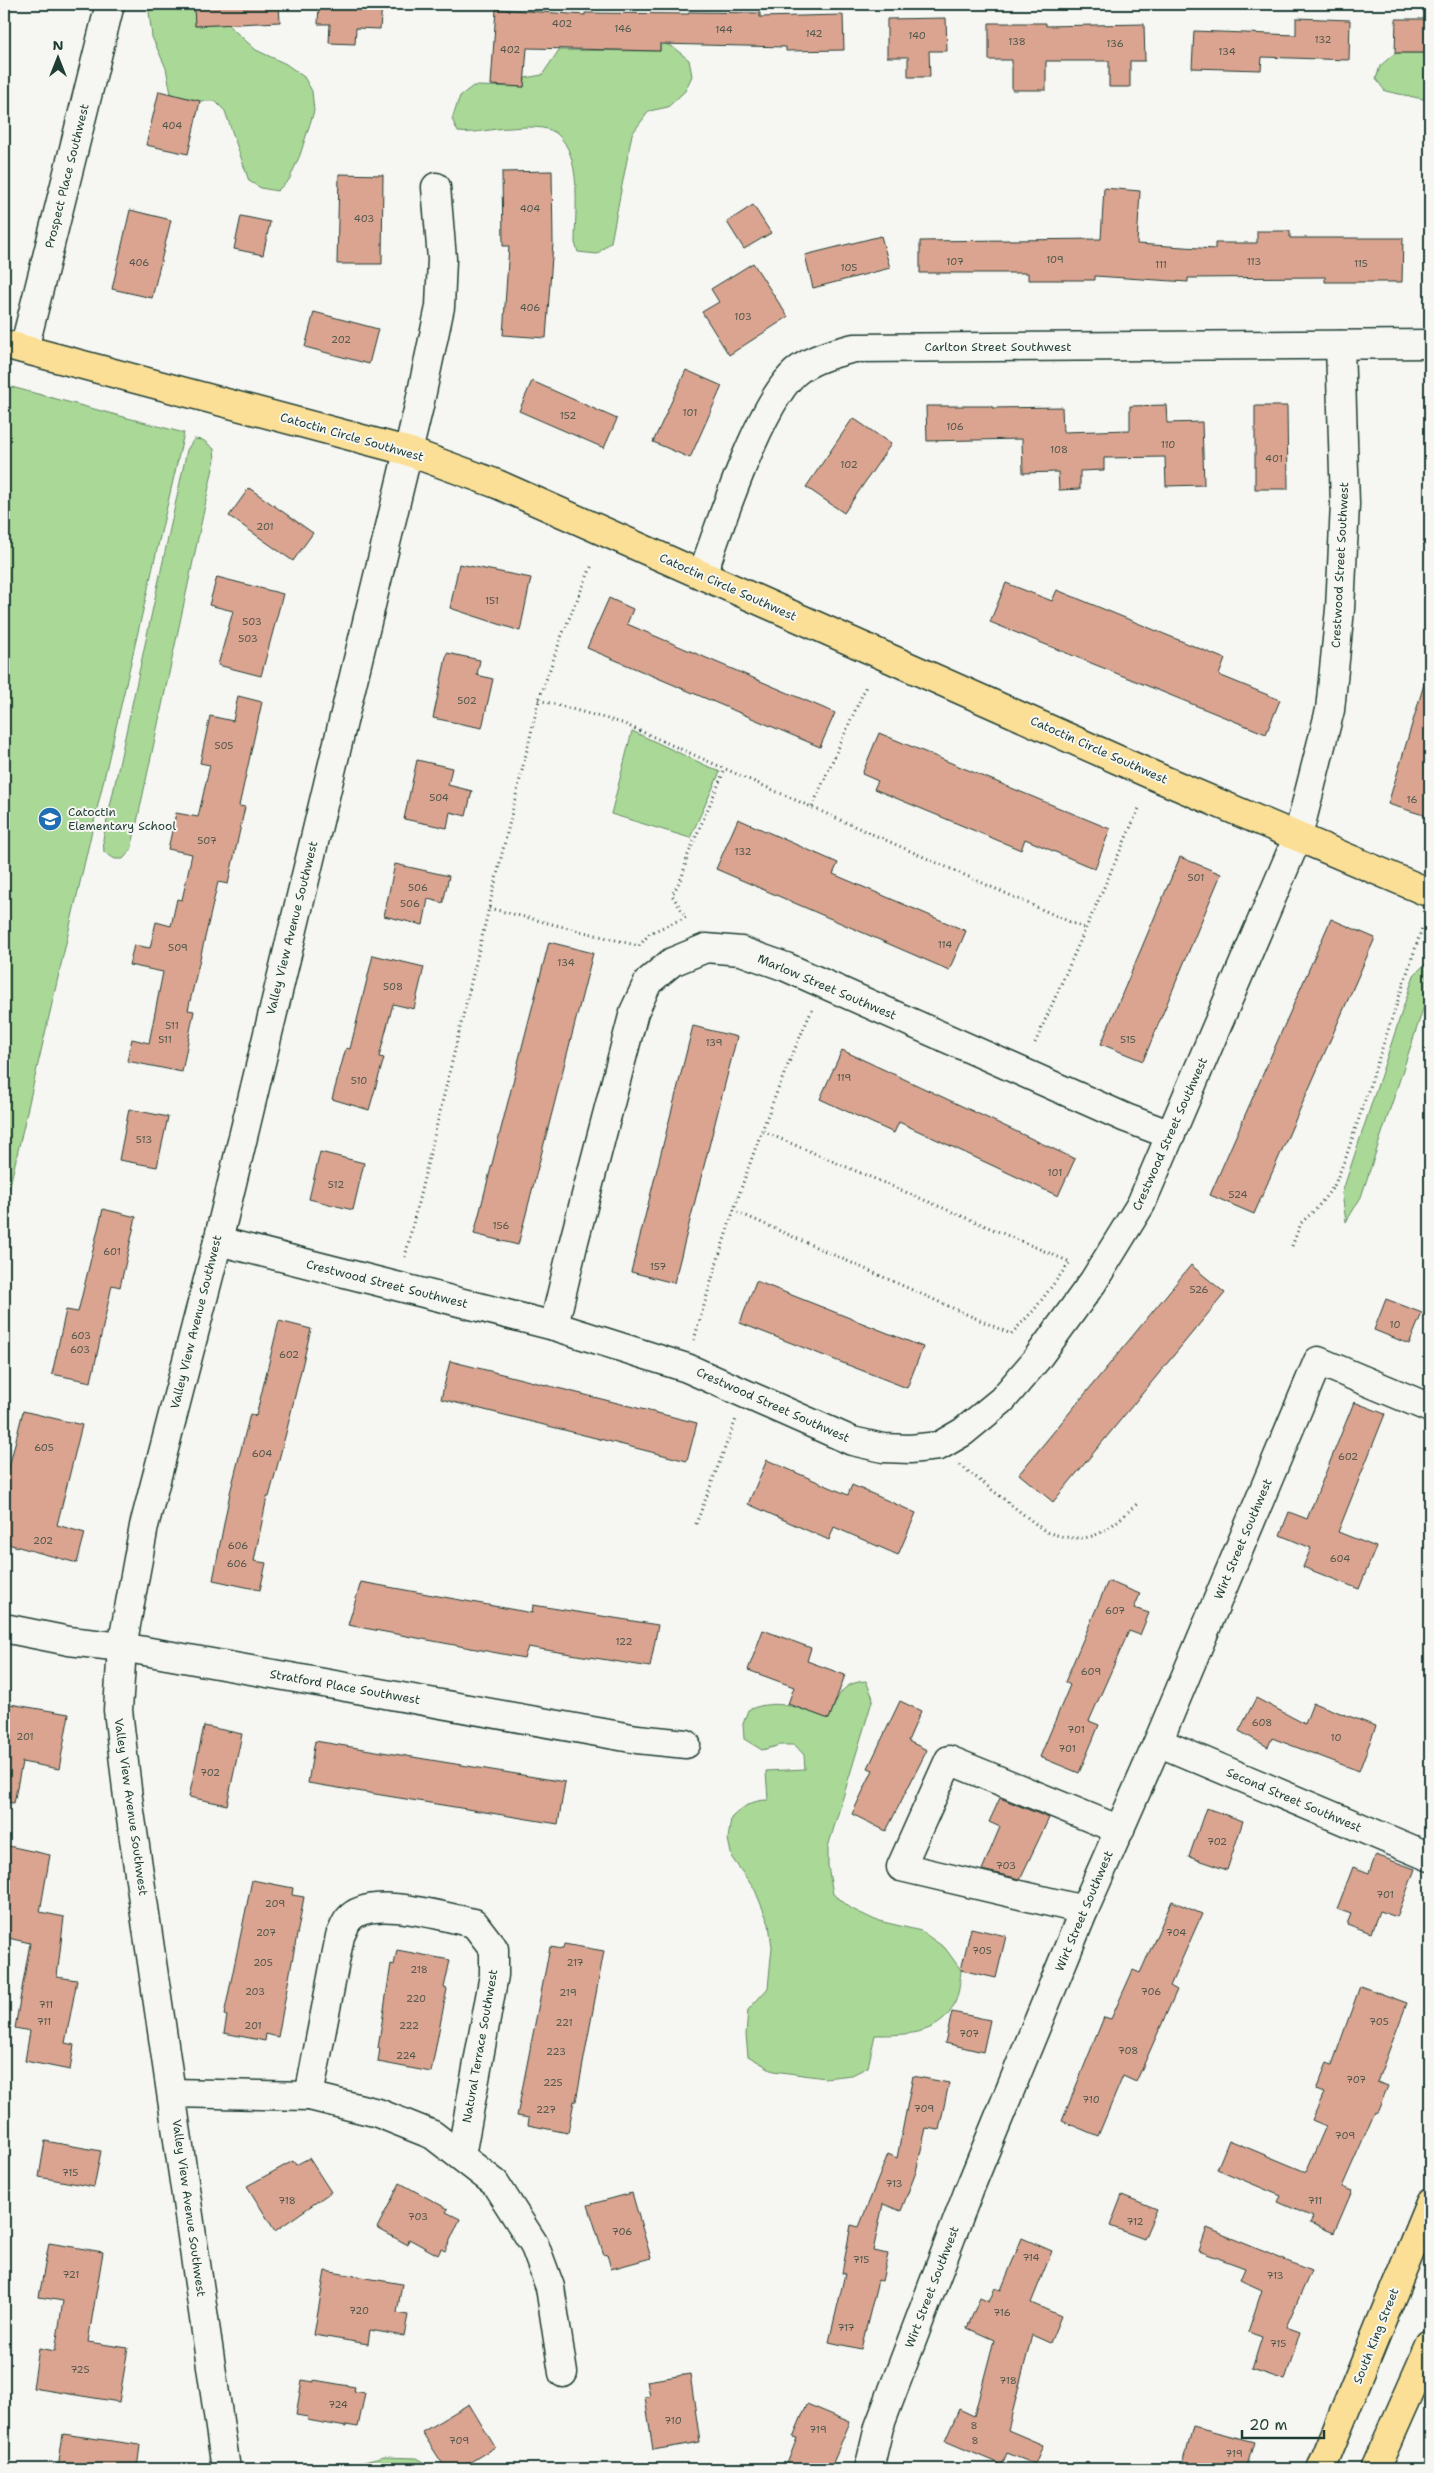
<svg xmlns="http://www.w3.org/2000/svg" width="1434" height="2473" viewBox="0 0 1434 2473" font-family="'Shantell Sans',sans-serif">
  <style>
    .green { fill: #aad897; stroke: #648a66 }
    .building { fill: #daa490; stroke: #1f3d34 }
    .lines { fill: none; stroke-linecap: round; stroke-linejoin: round }
    .minor-casing { stroke: #1f3d34; stroke-width: 31 }
    .major-casing { stroke: #1f3d34; stroke-width: 31 }
    .path { stroke: #1f3d34; stroke-width: 3; stroke-dasharray: 1 4; stroke-linecap: butt }
    .minor { stroke: #f6f6f2; stroke-width: 28 }
    .major { stroke: #fbdf96; stroke-width: 28 }
    .labels { text-anchor: middle; stroke-width: 4; stroke-linejoin: round; paint-order: stroke }
    .number-label { font-size: 10px; fill: #4e574b }
    .street-label { font-size: 12px; fill: #1f3d34; stroke: #f6f6f2 }
    .poi-label { font-size: 12px; fill: #1f3d34; stroke: #f6f6f2; text-anchor: start }
  </style>
  <rect width="100%" height="100%" fill="#f6f6f2"/>
  <filter id="ink" filterUnits="userSpaceOnUse"><feTurbulence type="fractalNoise" baseFrequency=".02" numOctaves="2"/><feDisplacementMap in="SourceGraphic" scale="10" xChannelSelector="R" yChannelSelector="G"/><feConvolveMatrix kernelMatrix="1 2 1 2 8 2 1 2 1" color-interpolation-filters="sRGB"/></filter>
  <g filter="url(#ink)">
    <!-- green -->
    <g class="green">
      <path d="M148 4H194L195 26 227 24 256 50 286 64 304 77 312 91 314 111 300 155 289 180 277 191 261 188 249 181 225 111 215 101H201L171 94 166 68 152 37Z"/>
      <path d="M660 41 674 48 689 60 692 76 685 91 668 107 649 111 632 134 611 242 597 254 578 252 575 243C575 211 583 155 556 133 545 125 523 127 511 128 493 128 477 134 458 132L452 119 460 96 473 86 524 87 525 78 542 75 559 50 660 51Z"/>
      <path d="M1395 53H1430V105L1423 99 1385 91 1376 79 1380 66Z"/>
      <path d="M4 385 184 433 4 1211Z"/>
      <path d="M194 439 203 440 214 449 215 459 131 850 123 859H115L104 852 103 839 187 450Z"/>
      <path d="M632 731 720 772 690 838 611 814Z"/>
      <path d="M1428 961 1430 988 1361 1197 1346 1222 1342 1193 1414 975Z"/>
      <path d="M866 1681 873 1698 828 1847V1866L833 1894 852 1909 875 1920 921 1931 945 1948 961 1970C960 1978 960 1988 957 1997 946 2035 907 2035 875 2035L868 2067 852 2075 825 2078 774 2071 748 2056 746 2035 748 2010 768 1988 772 1947 769 1924 755 1890 732 1858 728 1839 731 1818C743 1807 751 1800 768 1800L766 1771 805 1769 804 1755 795 1745H781L762 1750 744 1739 743 1724 748 1710C779 1697 800 1709 829 1719 838 1698 839 1683 866 1681Z"/>
      <path d="M384 2457 416 2458 435 2469H265L360 2463Z"/>
    </g>
    <!-- building -->
    <g class="building">
      <path d="M194 4H279L280 22 195 26Z"/>
      <path d="M319 4H382L380 29 356 28 355 44 329 43 330 24H318Z"/>
      <path d="M496 9 585 15V13L689 14V12L760 13V17L843 15 844 50 786 51V47L660 44V51L527 48 524 87 491 85Z"/>
      <path d="M946 18 947 51H929L930 77H908V57H887V19Z"/>
      <path d="M1296 18 1350 20 1349 60 1262 57 1261 70 1192 68 1194 31 1296 35Z"/>
      <path d="M1396 19H1430V53H1395Z"/>
      <path d="M989 23H1046V26L1144 24 1145 61H1130V87H1109V61H1046V90H1012V60H989Z"/>
      <path d="M159 91 200 101 188 154 146 145Z"/>
      <path d="M552 171 553 243 546 338 503 335 509 246H503L502 172Z"/>
      <path d="M339 174 383 175 382 264H337Z"/>
      <path d="M1104 188 1140 191 1137 244 1215 249V243H1257V231H1290V238H1403L1402 282H1325V277L1188 278V282L1095 276V280H1028V273H920V241L1101 239Z"/>
      <path d="M753 205 771 233 744 249 727 222Z"/>
      <path d="M130 210 171 220 152 298 112 289Z"/>
      <path d="M241 216 270 222 263 255 234 249Z"/>
      <path d="M881 236 890 268 813 288 805 255Z"/>
      <path d="M753 263 788 317 729 355 702 312 719 302 711 289Z"/>
      <path d="M314 312 378 329 369 364 305 347Z"/>
      <path d="M686 370 722 386 690 458 653 442Z"/>
      <path d="M532 381 617 419 604 448 519 411Z"/>
      <path d="M1166 405 1167 423 1202 422 1204 485 1166 486 1165 457 1104 458V470L1080 471V489L1059 490 1058 472 1023 473 1022 439 927 441 926 406H992V408L1062 407 1063 432 1130 430V406Z"/>
      <path d="M1255 406H1287L1288 489H1255Z"/>
      <path d="M853 418 891 444 844 513 806 487Z"/>
      <path d="M249 488 313 533 293 561 229 516Z"/>
      <path d="M459 564 531 578 520 631 450 608Z"/>
      <path d="M217 577 283 594 261 676 218 665 233 611 209 605Z"/>
      <path d="M1006 583 1052 601 1057 590 1225 659 1219 675 1280 700 1266 734 990 622Z"/>
      <path d="M609 598 633 609 627 624 835 713 820 747 587 648Z"/>
      <path d="M447 653 480 660 477 675 493 679 482 728 433 718Z"/>
      <path d="M1425 681 1430 682V817L1388 804Z"/>
      <path d="M238 696 262 702 239 806 245 807 228 884 218 882 188 1010 194 1011 182 1072 127 1061 132 1039 149 1043 163 972 129 965 134 945 150 948 156 922 171 926 177 899 182 900 192 854 168 849 176 813 198 817 210 765 200 763 210 716 233 721Z"/>
      <path d="M879 733 1110 829 1095 869 1025 839 1021 850 874 789 878 781 862 774Z"/>
      <path d="M417 760 452 768 448 785 472 791 466 816 450 812 447 828 404 819Z"/>
      <path d="M738 819 838 863 833 874 966 931 949 970 716 869Z"/>
      <path d="M1180 857 1221 874 1143 1061 1101 1044Z"/>
      <path d="M395 864 449 876 443 903 428 899 423 925 384 916Z"/>
      <path d="M1331 919 1375 938 1254 1214 1210 1195Z"/>
      <path d="M549 942 593 953 518 1245 474 1234Z"/>
      <path d="M373 955 424 967 414 1009 393 1004 379 1057 384 1058 369 1110 332 1099 346 1048 350 1049Z"/>
      <path d="M693 1026 737 1037 674 1283 631 1272Z"/>
      <path d="M842 1050 1075 1159 1058 1196 899 1122 894 1133 820 1099Z"/>
      <path d="M129 1109 168 1117 157 1167 119 1160Z"/>
      <path d="M320 1152 364 1163 353 1210 309 1199Z"/>
      <path d="M103 1209 136 1217 120 1287 112 1285 91 1382 52 1374 66 1310 78 1312Z"/>
      <path d="M1191 1265 1225 1293 1053 1502 1019 1474Z"/>
      <path d="M756 1281 923 1347 907 1388 740 1323Z"/>
      <path d="M1386 1299 1422 1313 1409 1344 1374 1330Z"/>
      <path d="M279 1321 311 1329 286 1433 269 1497H267L254 1561 266 1563 260 1590 213 1580 230 1493 250 1414 256 1416Z"/>
      <path d="M450 1361 697 1423 687 1461 441 1399Z"/>
      <path d="M1354 1402 1385 1414 1338 1532 1376 1547 1359 1589 1303 1567 1311 1548 1280 1535 1289 1512 1307 1519Z"/>
      <path d="M23 1411 82 1425 57 1525 85 1533 77 1563 4 1543V1488Z"/>
      <path d="M767 1460 848 1495 852 1485 916 1513 898 1555 834 1527 829 1540 748 1504Z"/>
      <path d="M1108 1581 1140 1594 1134 1608 1149 1613 1140 1635 1129 1631 1089 1721 1099 1725 1079 1773 1040 1757 1070 1685 1065 1682Z"/>
      <path d="M361 1582 532 1613 533 1605 658 1625 650 1667 528 1647 524 1658 348 1625Z"/>
      <path d="M763 1630 811 1648 807 1661 845 1675 829 1719 788 1704 794 1687 748 1670Z"/>
      <path d="M1256 1698 1305 1724 1313 1703 1376 1726 1359 1771 1272 1738 1268 1747 1239 1731Z"/>
      <path d="M900 1701 921 1711 908 1741 927 1750 886 1831 852 1814 873 1770 868 1768Z"/>
      <path d="M4 1703 69 1714 59 1769 22 1762 14 1803 4 1802Z"/>
      <path d="M204 1726 242 1734 227 1805 189 1797Z"/>
      <path d="M315 1741 565 1782 558 1824 308 1783Z"/>
      <path d="M1000 1798 1049 1818 1020 1879 982 1870 1000 1827 989 1822Z"/>
      <path d="M1206 1808 1243 1821 1227 1870 1189 1857Z"/>
      <path d="M4 1845 50 1855 40 1912 64 1917 57 1977 77 1980 65 2043 74 2045 70 2070 25 2061 30 2031 15 2028 30 1943 4 1937Z"/>
      <path d="M1376 1855 1415 1869 1397 1917 1379 1911 1371 1933 1347 1924 1351 1914 1337 1909 1353 1867 1369 1873Z"/>
      <path d="M252 1880 293 1888 292 1895 304 1897 278 2037 266 2034 265 2041 224 2033 227 2016 224 2015Z"/>
      <path d="M1172 1901 1202 1914 1170 1986 1177 1990 1136 2082 1123 2076 1098 2136 1062 2121 1104 2017 1111 2019 1133 1970 1140 1973Z"/>
      <path d="M971 1928 1006 1936 996 1978 961 1970Z"/>
      <path d="M564 1944 604 1951 576 2101H574L568 2133 528 2125 529 2118 517 2116 550 1947 563 1949Z"/>
      <path d="M397 1950 450 1960 444 1988 447 1989 431 2072 378 2062 380 2048H378L391 1964 394 1965Z"/>
      <path d="M1360 1986 1407 2003 1377 2082 1388 2086 1377 2113 1375 2112 1342 2187 1352 2191 1334 2233 1310 2223 1313 2217 1278 2202 1281 2196 1217 2169 1229 2140 1306 2172 1326 2126 1312 2120 1324 2093 1316 2090 1327 2063 1332 2065Z"/>
      <path d="M952 2012 990 2020 983 2052 945 2043Z"/>
      <path d="M913 2076 949 2083 939 2130 926 2128 916 2172 901 2211 883 2204 873 2251 888 2254 882 2281 878 2280 861 2349 829 2342 845 2274 842 2273 851 2225 859 2227 888 2154 897 2158Z"/>
      <path d="M45 2141 101 2151 94 2187 39 2177Z"/>
      <path d="M309 2158 331 2192 275 2231 247 2186 293 2161 296 2165Z"/>
      <path d="M400 2183 448 2209 446 2212 460 2219 445 2251 441 2249 438 2255 409 2239 408 2245 377 2228Z"/>
      <path d="M632 2193 651 2258 611 2269 607 2254 604 2255 588 2205Z"/>
      <path d="M1122 2195 1157 2209 1144 2239 1110 2226Z"/>
      <path d="M1207 2228 1311 2271 1286 2327 1300 2332 1285 2380 1252 2369 1262 2337 1248 2332 1262 2290 1240 2280 1245 2268 1199 2251Z"/>
      <path d="M1022 2238 1052 2251 1031 2303 1061 2316 1050 2343 1032 2335 1008 2430 1043 2445 1035 2464 1007 2453 1002 2465 945 2441 959 2409 974 2416 994 2340 967 2328 980 2298 989 2302 995 2288 1001 2290Z"/>
      <path d="M49 2243 103 2252 88 2342 128 2348 119 2402 33 2388 39 2348 55 2351 63 2301 39 2297Z"/>
      <path d="M325 2271 402 2284 397 2313 408 2315 404 2336 370 2330 368 2344 314 2335Z"/>
      <path d="M690 2374 700 2442 653 2450 645 2397H650L647 2381Z"/>
      <path d="M302 2380 314 2382V2380L355 2387 354 2391 365 2393 358 2427 346 2425V2427L307 2420 308 2417 296 2415Z"/>
      <path d="M469 2404 495 2447 459 2469H446L422 2432Z"/>
      <path d="M807 2404 850 2422 830 2469H785L797 2438 793 2437Z"/>
      <path d="M1193 2426 1254 2442 1246 2469H1182Z"/>
      <path d="M63 2434 140 2445 137 2469H58Z"/>
    </g>
    <g class="lines">
      <!-- minor casing -->
      <g class="minor-casing">
        <g id="minor">
          <path d="M24 349 110 4"/>
          <path d="M702 575C719 529 762 393 801 368 817 357 836 353 854 348L1430 344"/>
          <path d="M218 1241 554 1326 687 1368 852 1441 883 1448 910 1449 939 1446 963 1432 1002 1400 1036 1360 1093 1282 1141 1204 1298 836 1330 710 1340 609 1345 504 1340 345"/>
          <path d="M554 1326 574 1241 634 1012 648 982 672 962 706 948 741 951 786 967 1126 1118 1171 1135"/>
          <path d="M4 1628 69 1641 122 1647 637 1739 686 1744"/>
          <path d="M1158 1742 1430 1857"/>
          <path d="M1084 1910 901 1867 949 1760 1120 1830"/>
          <path d="M172 2093 309 2096 378 2113 433 2135 495 2183 534 2244 550 2287 563 2373"/>
          <path d="M309 2096 340 1936C343 1931 345 1923 349 1919 371 1894 444 1917 474 1923L494 1949V1975L461 2156"/>
          <path d="M226 2469 128 1798 118 1710 122 1647 144 1526 218 1241 419 406 440 307 442 259 436 187"/>
          <path d="M869 2469 879 2427 969 2190 1084 1910 1158 1742 1318 1361 1430 1408"/>
        </g>
      </g>
      <!-- major casing -->
      <g class="major-casing">
        <g id="major">
          <path d="M4 344 407 451 497 484 1159 778 1430 893"/>
          <path d="M1321 2469 1430 2203"/>
          <path d="M1375 2469 1430 2345"/>
        </g>
      </g>
      <!-- path -->
      <g class="path">
        <path d="M539 700 622 723 1086 929"/>
        <path d="M812 807 866 686"/>
        <path d="M489 908 639 946 650 933 686 917 672 895 682 877 688 855 725 769"/>
        <path d="M1035 1043 1140 806"/>
        <path d="M733 1210 1011 1334 1034 1310 1070 1262 762 1131"/>
        <path d="M1292 1246 1301 1223 1316 1209 1334 1186 1346 1157 1422 928"/>
        <path d="M405 1257 539 700 562 635 592 565"/>
        <path d="M694 1340C726 1227 763 1117 812 1010"/>
        <path d="M960 1465 1046 1532C1093 1547 1104 1533 1138 1503"/>
        <path d="M696 1524 736 1419"/>
      </g>
      <!-- minor -->
      <use href="#minor" class="minor"/>
      <!-- major -->
      <use href="#major" class="major"/>
    </g>
  </g>
  <!-- icons -->
  <defs>
    <g id="school-disc" transform="scale(1.25)"><circle r="9.5" fill="#1f6fb2" stroke="#f6f6f2"/><path d="M0-5L7-2L0 1L-7-2ZM-4 1L0 2.5L4 1V4Q0 6-4 4Z" fill="#fff"/></g>
  </defs>
  <g fill-rule="evenodd">
    <use href="#school-disc" x="50" y="819"/>
  </g>
  <g class="labels">
    <!-- number labels -->
    <g class="number-label">
      <text x="562" y="27">402</text>
      <text x="623" y="32">146</text>
      <text x="724" y="33">144</text>
      <text x="814" y="37">142</text>
      <text x="917" y="39">140</text>
      <text x="1323" y="43">132</text>
      <text x="1017" y="45">138</text>
      <text x="1115" y="47">136</text>
      <text x="510" y="53">402</text>
      <text x="1227" y="55">134</text>
      <text x="172" y="129">404</text>
      <text x="530" y="212">404</text>
      <text x="364" y="222">403</text>
      <text x="1055" y="263">109</text>
      <text x="955" y="265">107</text>
      <text x="1254" y="265">113</text>
      <text x="139" y="266">406</text>
      <text x="1361" y="267">115</text>
      <text x="1161" y="268">111</text>
      <text x="849" y="271">105</text>
      <text x="530" y="311">406</text>
      <text x="743" y="320">103</text>
      <text x="341" y="343">202</text>
      <text x="690" y="416">101</text>
      <text x="568" y="419">152</text>
      <text x="955" y="430">106</text>
      <text x="1168" y="448">110</text>
      <text x="1059" y="453">108</text>
      <text x="1274" y="462">401</text>
      <text x="849" y="468">102</text>
      <text x="265" y="530">201</text>
      <text x="492" y="604">151</text>
      <text x="252" y="625">503</text>
      <text x="248" y="642">503</text>
      <text x="467" y="704">502</text>
      <text x="224" y="749">505</text>
      <text x="439" y="801">504</text>
      <text x="1412" y="803">16</text>
      <text x="207" y="844">507</text>
      <text x="743" y="855">132</text>
      <text x="1196" y="881">501</text>
      <text x="418" y="891">506</text>
      <text x="410" y="907">506</text>
      <text x="945" y="948">114</text>
      <text x="178" y="951">509</text>
      <text x="566" y="966">134</text>
      <text x="393" y="990">508</text>
      <text x="172" y="1029">511</text>
      <text x="165" y="1043">511</text>
      <text x="1128" y="1043">515</text>
      <text x="714" y="1046">139</text>
      <text x="844" y="1081">119</text>
      <text x="359" y="1084">510</text>
      <text x="144" y="1143">513</text>
      <text x="1055" y="1176">101</text>
      <text x="336" y="1188">512</text>
      <text x="1238" y="1198">524</text>
      <text x="501" y="1229">156</text>
      <text x="112" y="1255">601</text>
      <text x="658" y="1270">157</text>
      <text x="1199" y="1293">526</text>
      <text x="1395" y="1328">10</text>
      <text x="81" y="1339">603</text>
      <text x="80" y="1353">603</text>
      <text x="289" y="1358">602</text>
      <text x="44" y="1451">605</text>
      <text x="262" y="1457">604</text>
      <text x="1348" y="1460">602</text>
      <text x="43" y="1544">202</text>
      <text x="238" y="1549">606</text>
      <text x="1340" y="1562">604</text>
      <text x="237" y="1567">606</text>
      <text x="1115" y="1614">607</text>
      <text x="624" y="1645">122</text>
      <text x="1091" y="1675">609</text>
      <text x="1262" y="1726">608</text>
      <text x="1076" y="1733">701</text>
      <text x="25" y="1740">201</text>
      <text x="1336" y="1741">10</text>
      <text x="1067" y="1752">701</text>
      <text x="210" y="1776">702</text>
      <text x="1217" y="1845">702</text>
      <text x="1006" y="1869">703</text>
      <text x="1385" y="1898">701</text>
      <text x="275" y="1907">209</text>
      <text x="266" y="1936">207</text>
      <text x="1176" y="1936">704</text>
      <text x="982" y="1954">705</text>
      <text x="263" y="1966">205</text>
      <text x="575" y="1966">217</text>
      <text x="419" y="1973">218</text>
      <text x="255" y="1995">203</text>
      <text x="1151" y="1995">706</text>
      <text x="568" y="1996">219</text>
      <text x="416" y="2002">220</text>
      <text x="46" y="2008">711</text>
      <text x="44" y="2025">711</text>
      <text x="1379" y="2025">705</text>
      <text x="564" y="2026">221</text>
      <text x="253" y="2029">201</text>
      <text x="409" y="2029">222</text>
      <text x="969" y="2037">707</text>
      <text x="1128" y="2054">708</text>
      <text x="556" y="2055">223</text>
      <text x="406" y="2059">224</text>
      <text x="1356" y="2083">707</text>
      <text x="553" y="2086">225</text>
      <text x="1091" y="2103">710</text>
      <text x="924" y="2112">709</text>
      <text x="546" y="2113">227</text>
      <text x="1345" y="2139">709</text>
      <text x="70" y="2176">715</text>
      <text x="894" y="2187">713</text>
      <text x="287" y="2204">718</text>
      <text x="1315" y="2204">711</text>
      <text x="418" y="2220">703</text>
      <text x="1135" y="2225">712</text>
      <text x="622" y="2235">706</text>
      <text x="1031" y="2261">714</text>
      <text x="861" y="2263">715</text>
      <text x="71" y="2278">721</text>
      <text x="1275" y="2279">713</text>
      <text x="359" y="2314">720</text>
      <text x="1002" y="2316">716</text>
      <text x="846" y="2331">717</text>
      <text x="1278" y="2347">715</text>
      <text x="80" y="2373">725</text>
      <text x="1008" y="2384">718</text>
      <text x="338" y="2408">724</text>
      <text x="673" y="2424">710</text>
      <text x="974" y="2429">8</text>
      <text x="818" y="2433">719</text>
      <text x="459" y="2444">709</text>
      <text x="975" y="2444">8</text>
      <text x="1234" y="2457">719</text>
    </g>
    <!-- street labels -->
    <g class="street-label">
      <text transform="translate(67 176) rotate(-76)" y="4">Prospect Place Southwest</text>
      <text x="998" y="351">Carlton Street Southwest</text>
      <text transform="translate(352 437) rotate(16)" y="4">Catoctin Circle Southwest</text>
      <text transform="translate(1340 565) rotate(-87)" y="4">Crestwood Street Southwest</text>
      <text transform="translate(728 587) rotate(24)" y="4">Catoctin Circle Southwest</text>
      <text transform="translate(1099 750) rotate(24)" y="4">Catoctin Circle Southwest</text>
      <text transform="translate(292 928) rotate(-76)" y="4">Valley View Avenue Southwest</text>
      <text transform="translate(827 987) rotate(23)" y="4">Marlow Street Southwest</text>
      <text transform="translate(1170 1134) rotate(-66)" y="4">Crestwood Street Southwest</text>
      <text transform="translate(387 1284) rotate(14)" y="4">Crestwood Street Southwest</text>
      <text transform="translate(196 1322) rotate(-76)" y="4">Valley View Avenue Southwest</text>
      <text transform="translate(773 1405) rotate(24)" y="4">Crestwood Street Southwest</text>
      <text transform="translate(1243 1539) rotate(-67)" y="4">Wirt Street Southwest</text>
      <text transform="translate(345 1687) rotate(10)" y="4">Stratford Place Southwest</text>
      <text transform="translate(1294 1800) rotate(23)" y="4">Second Street Southwest</text>
      <text transform="translate(131 1807) rotate(82)" y="4">Valley View Avenue Southwest</text>
      <text transform="translate(1084 1911) rotate(-67)" y="4">Wirt Street Southwest</text>
      <text transform="translate(480 2046) rotate(-80)" y="4">Natural Terrace Southwest</text>
      <text transform="translate(189 2208) rotate(82)" y="4">Valley View Avenue Southwest</text>
      <text transform="translate(932 2287) rotate(-69)" y="4">Wirt Street Southwest</text>
      <text transform="translate(1376 2336) rotate(-68)" y="4">South King Street</text>
    </g>
    <!-- poi labels -->
    <g class="poi-label">
      <text x="68" y="816">Catoctin<tspan x="68" dy="14">Elementary School</tspan></text>
    </g>
  </g>
  <!-- margin -->
  <rect width="1434" height="2473" fill="none" stroke="#f6f6f2" stroke-width="20"/>
  <rect x="10" y="10" width="1414" height="2453" fill="none" stroke="#1f3d34" stroke-width="2" filter="url(#ink)"/>
  <!-- north arrow -->
  <g transform="translate(58 58)" stroke="#f6f6f2" stroke-width="4" paint-order="stroke">
  <path d="M0-4L9 19L0 12L-9 19Z" fill="#1f3d34"/>
  <text y="-8" font-size="14" font-weight="bold" text-anchor="middle" fill="#1f3d34">N</text>
  </g>
  <!-- scale -->
  <path d="M1242 2430v8h82v-8" fill="none" stroke="#1f3d34" stroke-width="2.5"/>
  <text x="1249" y="2430" font-size="15" fill="#1f3d34" stroke="#f6f6f2" stroke-width="4" paint-order="stroke">20 m</text>
</svg>
